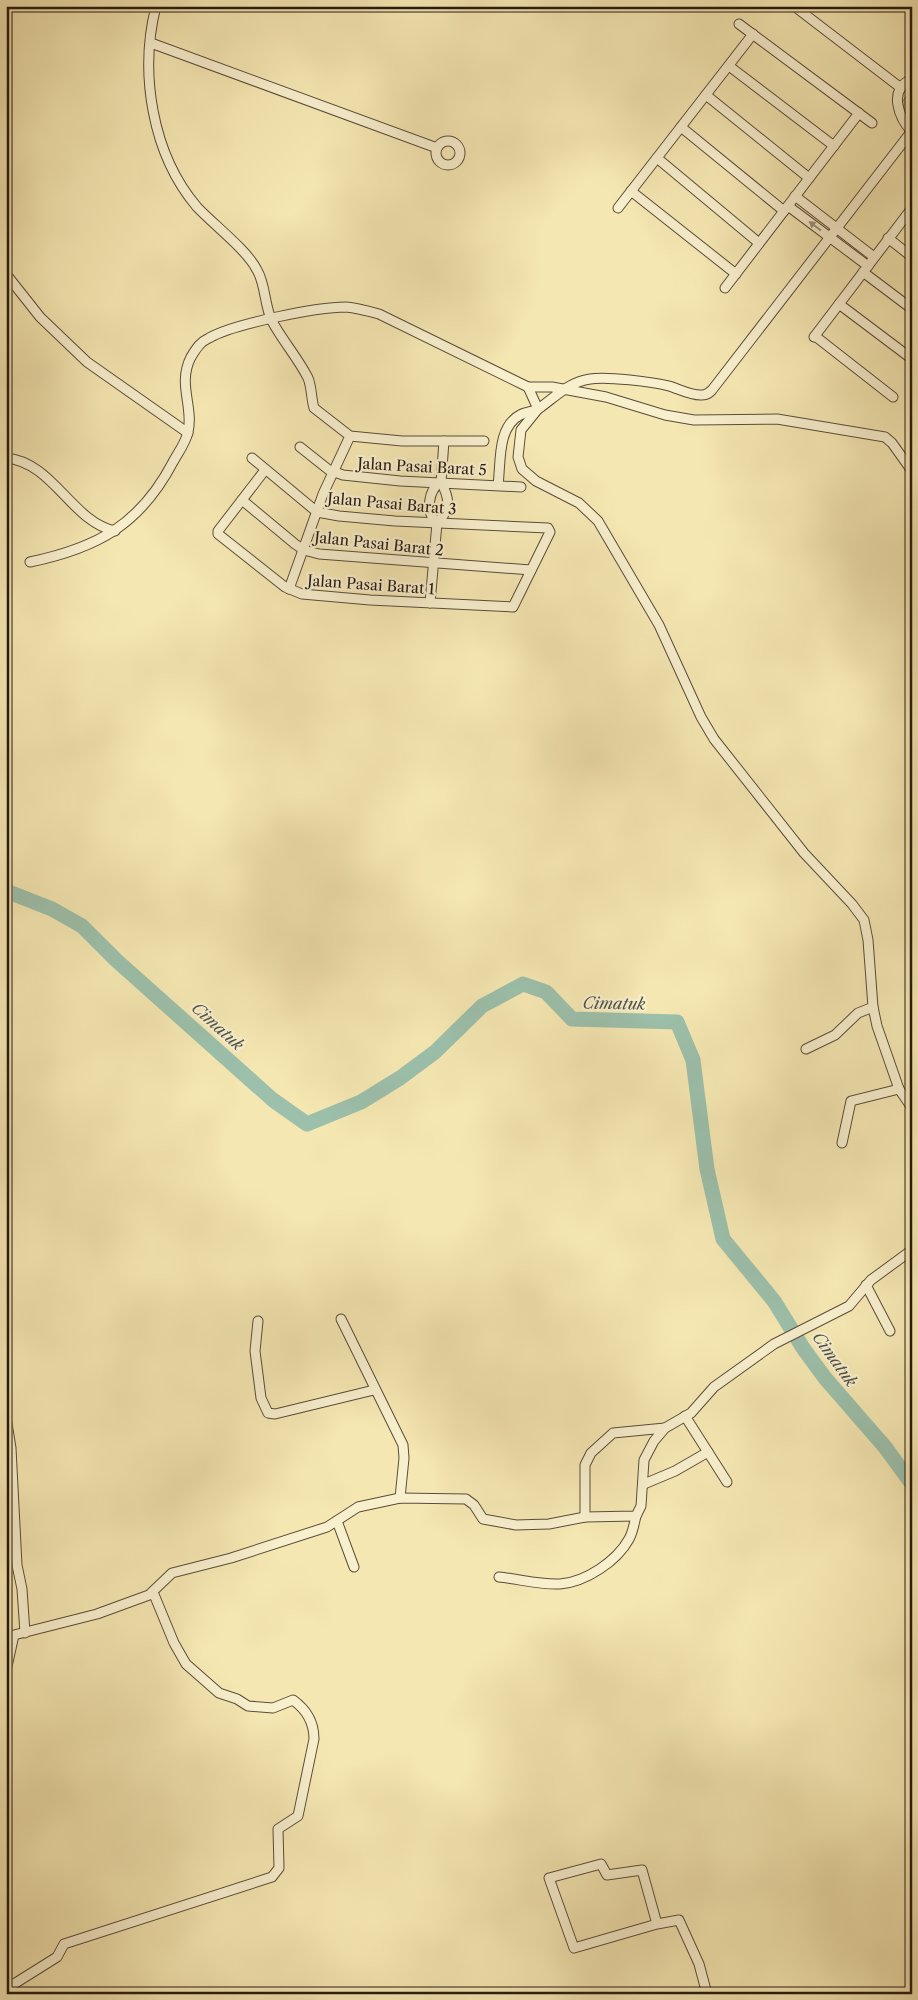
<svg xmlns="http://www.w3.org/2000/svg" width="918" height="2000" viewBox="0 0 918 2000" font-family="'Libre Caslon Text',serif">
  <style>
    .green { fill: #b6c791; stroke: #6e7052 }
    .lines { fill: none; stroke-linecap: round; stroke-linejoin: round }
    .river { stroke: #9cc0ab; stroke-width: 15 }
    .minor-casing { stroke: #5a4c3a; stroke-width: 11 }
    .minor { stroke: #f8efcd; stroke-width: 9 }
    .rail { stroke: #271912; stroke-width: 2.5; stroke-dasharray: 9 9; stroke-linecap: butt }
    .oneway { fill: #9a8f79 }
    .labels { text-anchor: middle; stroke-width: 4.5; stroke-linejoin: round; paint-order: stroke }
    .street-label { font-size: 15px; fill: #271912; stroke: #f8efcd }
    .water-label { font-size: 16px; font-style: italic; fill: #505348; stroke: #f8efcd }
  </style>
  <rect width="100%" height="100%" fill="#f5e7b2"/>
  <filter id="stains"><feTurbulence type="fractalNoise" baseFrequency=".004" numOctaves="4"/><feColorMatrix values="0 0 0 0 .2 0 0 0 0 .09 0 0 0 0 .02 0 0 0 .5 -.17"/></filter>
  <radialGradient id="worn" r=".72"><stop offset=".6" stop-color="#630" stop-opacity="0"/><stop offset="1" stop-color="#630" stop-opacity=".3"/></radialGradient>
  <!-- green -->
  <path class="green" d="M912 89V123L906 119 902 102Z"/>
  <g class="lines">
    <!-- river -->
    <path class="river" d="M6 891 52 909 82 926 116 960 273 1100 307 1124 361 1102 400 1078 435 1052 482 1006 523 984 546 992 572 1019 677 1022 693 1060 707 1169 723 1239 774 1301 803 1348 825 1378 885 1447 912 1484"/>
    <!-- minor casing -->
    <g class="minor-casing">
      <g id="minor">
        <path d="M156 6C139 73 152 154 197 207 214 225 247 250 257 270 266 285 264 305 272 321 282 340 298 358 308 378 312 388 311 398 314 408L350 436 402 441H484"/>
        <path d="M794 6 901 88"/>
        <path d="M739 24 872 123"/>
        <path d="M151 43 437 148"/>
        <path d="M729 66 834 146"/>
        <path d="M912 79C887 89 899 118 912 132"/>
        <path d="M706 95 809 178"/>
        <path d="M681 127 784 211"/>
        <circle cx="448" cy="153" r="12"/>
        <path d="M657 158 759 243"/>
        <path d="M631 191 736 274"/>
        <path d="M795 196 874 257"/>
        <path d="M788 206 868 266"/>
        <path d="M618 208 753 34"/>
        <path d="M888 238 912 257"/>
        <path d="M863 272 912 309"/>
        <path d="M6 274 40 317 87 362 188 433"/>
        <path d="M725 288 859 113"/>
        <path d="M839 304 912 359"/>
        <path d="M815 336 893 397"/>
        <path d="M814 337 912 208"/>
        <path d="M528 387 538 409 521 430 518 457 522 469 536 481 579 503 598 521 659 625 701 717 714 739 804 853 852 904 864 920 868 940 873 1007 877 1026 899 1089 912 1108"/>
        <path d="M300 447 329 470 343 475 400 481 521 487"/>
        <path d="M6 458C53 462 72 522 115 531"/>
        <path d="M252 458 317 512 339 516 395 521 548 528 550 532 513 607 370 600 302 594 285 587 218 534V531L265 470"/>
        <path d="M498 485C501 463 497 427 520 415 527 411 535 412 541 407 557 395 570 382 590 379 606 376 653 382 669 386 679 389 692 396 702 395 707 395 709 393 712 390L911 132"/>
        <path d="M242 500 295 544 304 550 319 554 531 570"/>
        <path d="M437 523C451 509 450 499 441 482"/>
        <path d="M30 562C97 548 140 525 173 462 178 453 186 442 188 432 194 407 177 384 191 357 196 349 200 342 209 338 233 324 317 307 346 307 357 308 368 311 379 314L528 387H552L606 397 665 415 694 420 777 419 885 437 892 443 912 471"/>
        <path d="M289 589 323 494 350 436"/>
        <path d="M430 603 437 523C425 512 428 490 441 482L444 441"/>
        <path d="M806 1049 835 1035 858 1013 873 1007"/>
        <path d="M842 1143 851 1101 899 1089"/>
        <path d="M912 1143V1155"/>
        <path d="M866 1285 890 1331"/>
        <path d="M341 1319 403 1445 404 1458 400 1498"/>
        <path d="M258 1321 255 1351 261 1398 268 1413 275 1414 374 1390"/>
        <path d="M685 1416 727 1482"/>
        <path d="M6 1417 11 1448 17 1565 22 1589 25 1633"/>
        <path d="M644 1484 675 1471 708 1452"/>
        <path d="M585 1517V1465L591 1453 613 1433 665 1428"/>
        <path d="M337 1521 354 1567"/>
        <path d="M499 1577C519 1579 540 1585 560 1584 586 1582 617 1561 629 1539 633 1532 634 1524 636 1516"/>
        <path d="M6 1671 14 1635 97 1614 149 1595 172 1573 231 1558 327 1527 358 1507 400 1498 466 1499 474 1505 483 1519 516 1525 549 1524 585 1517 636 1516 641 1506 644 1460 654 1441 665 1428 691 1413 714 1387 774 1344 849 1306 871 1280 912 1250"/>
        <path d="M657 1924 574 1948 549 1878 601 1864 607 1875 642 1870 657 1924 679 1920 699 1964 707 1994"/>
        <path d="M6 1989 57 1957 64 1944 272 1877 279 1868 278 1829 298 1816 314 1739C314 1723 307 1710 293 1700L273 1708 248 1706 237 1699 219 1693 186 1664 174 1643 153 1592"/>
      </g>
    </g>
    <!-- minor -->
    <use href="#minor" class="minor"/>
    <!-- rail -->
    <path class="rail" d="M6 1479 9 1512 6 1577"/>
  </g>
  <!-- one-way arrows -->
  <defs><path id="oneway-solid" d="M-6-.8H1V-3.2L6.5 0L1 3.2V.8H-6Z" transform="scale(1.25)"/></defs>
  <use class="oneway" href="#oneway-solid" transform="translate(815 226) rotate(-143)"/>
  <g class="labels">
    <!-- street labels -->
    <g class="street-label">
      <text transform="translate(422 467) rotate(3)" y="5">Jalan Pasai Barat 5</text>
      <text transform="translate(392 504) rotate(5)" y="5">Jalan Pasai Barat 3</text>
      <text transform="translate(379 544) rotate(6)" y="5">Jalan Pasai Barat 2</text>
      <text transform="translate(371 585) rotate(4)" y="5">Jalan Pasai Barat 1</text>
    </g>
    <!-- water labels -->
    <g class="water-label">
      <text transform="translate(614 1003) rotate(1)" y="6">Cimatuk</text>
      <text transform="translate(218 1026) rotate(42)" y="6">Cimatuk</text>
      <text transform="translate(835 1359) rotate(54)" y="6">Cimatuk</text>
    </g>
  </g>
  <!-- margin -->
  <rect width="918" height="2000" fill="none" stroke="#f5e7b2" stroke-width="25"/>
  <rect x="8" y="8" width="903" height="1985" fill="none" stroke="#271912" stroke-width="2.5"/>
  <rect x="12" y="12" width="893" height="1975" fill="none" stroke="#271912"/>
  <rect width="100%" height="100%" filter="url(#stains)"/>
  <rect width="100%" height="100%" fill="url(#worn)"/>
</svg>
